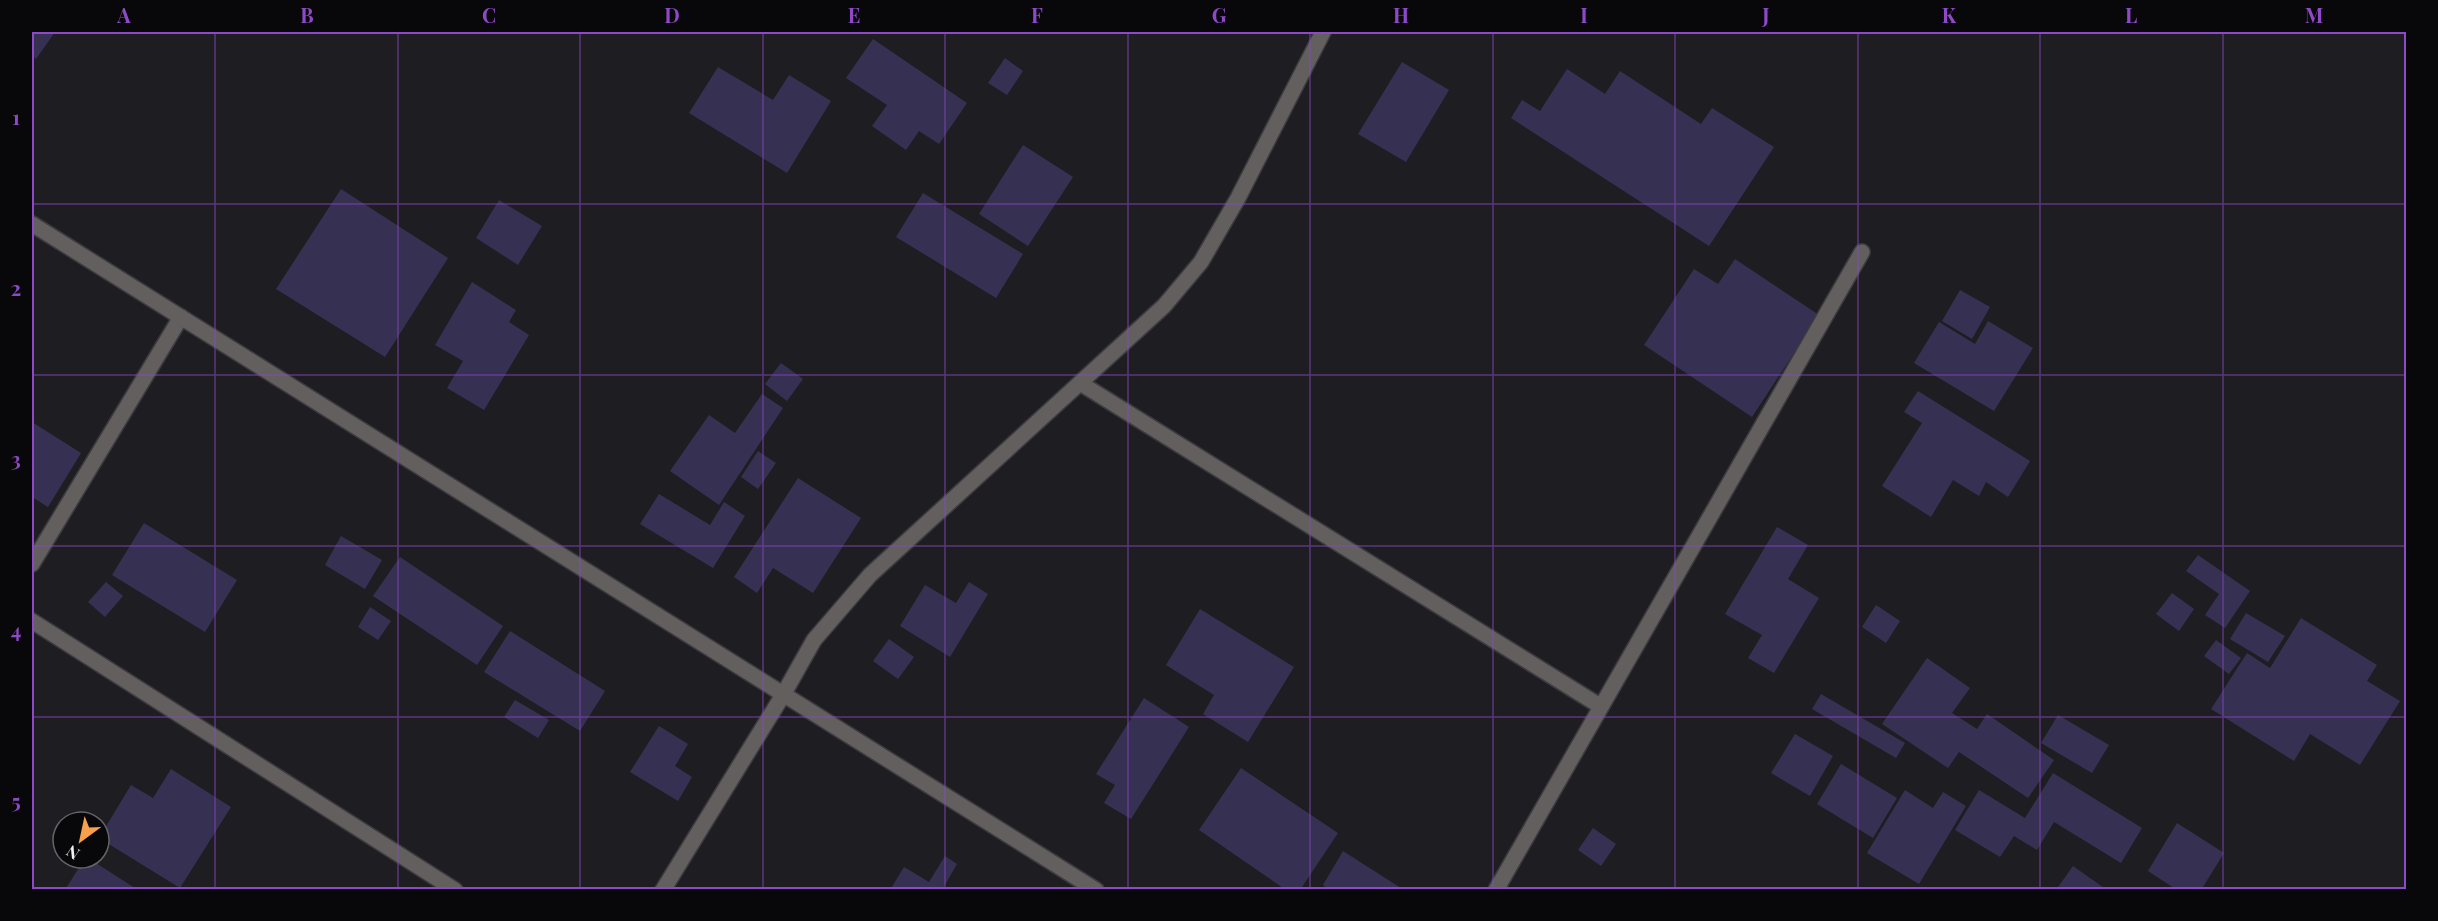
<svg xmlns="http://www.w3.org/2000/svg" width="2438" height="921" viewBox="0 0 2438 921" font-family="'Playfair Display',serif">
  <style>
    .building { fill: #363153 }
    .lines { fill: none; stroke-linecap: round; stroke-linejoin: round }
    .minor-casing { stroke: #3b3b3f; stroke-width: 18 }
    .tertiary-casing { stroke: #3b3b3f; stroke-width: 18 }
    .minor { stroke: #625f5e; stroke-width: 15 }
    .tertiary { stroke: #625f5e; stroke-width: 15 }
    .grid { fill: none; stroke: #8d49c7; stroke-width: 1.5; stroke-opacity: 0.55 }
    .neatline { fill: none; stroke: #8d49c7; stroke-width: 2 }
    .grid-label { font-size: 20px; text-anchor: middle; font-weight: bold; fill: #8d49c7 }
  </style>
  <rect width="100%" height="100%" fill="#1e1d22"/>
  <!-- building -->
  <g class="building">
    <path d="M32 32H55L36 59 32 55Z"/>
    <path d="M873 39 967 103 939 144 919 131 906 150 872 126 887 105 846 78Z"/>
    <path d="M1005 58 1023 71 1007 95 988 83Z"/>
    <path d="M1402 62 1449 90 1406 162 1358 134Z"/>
    <path d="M718 67 773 100 789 75 831 101 787 173 689 113Z"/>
    <path d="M1567 69 1605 94 1620 71 1701 124 1712 108 1774 147 1709 246 1511 118 1522 100 1540 111Z"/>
    <path d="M1023 145 1073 177 1028 246 979 214Z"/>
    <path d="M341 189 448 258 385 357 276 289Z"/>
    <path d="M923 193 1023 254 996 298 896 237Z"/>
    <path d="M499 200 542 226 518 265 476 238Z"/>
    <path d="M1735 259 1819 315 1752 417 1644 345 1694 269 1718 284Z"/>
    <path d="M472 282 516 310 509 322 529 335 484 410 447 388 463 361 435 345Z"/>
    <path d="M1960 290 1990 307 1972 339 1942 321Z"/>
    <path d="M1988 321 2033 348 1994 411 1914 363 1939 322 1975 344Z"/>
    <path d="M781 363 803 379 787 401 765 384Z"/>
    <path d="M1918 391 2030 461 2008 497 1986 482 1979 496 1953 480 1931 517 1882 486 1922 423 1904 412Z"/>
    <path d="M762 394 783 408 719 505 670 471 709 415 735 433Z"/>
    <path d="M32 422 81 453 48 507 32 497Z"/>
    <path d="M758 451 776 463 758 489 741 477Z"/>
    <path d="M798 478 861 518 813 593 773 568 757 593 734 577Z"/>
    <path d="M659 494 710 525 724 502 745 516 713 568 640 524Z"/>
    <path d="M144 523 237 580 205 632 112 575Z"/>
    <path d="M1777 527 1808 545 1788 579 1819 598 1774 673 1748 658 1762 635 1725 614Z"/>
    <path d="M341 536 382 560 365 589 325 565Z"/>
    <path d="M2198 555 2250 591 2225 628 2205 615 2219 594 2186 571Z"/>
    <path d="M400 557 503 626 477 665 373 596Z"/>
    <path d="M106 582 123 596 105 617 88 602Z"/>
    <path d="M969 582 988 594 950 657 900 626 925 585 956 603Z"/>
    <path d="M2172 593 2194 609 2179 631 2156 614Z"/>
    <path d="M1876 605 1900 621 1886 643 1862 627Z"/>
    <path d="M370 607 391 621 378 640 358 627Z"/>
    <path d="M1200 609 1294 667 1248 742 1203 714 1214 695 1166 665Z"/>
    <path d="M2246 613 2285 636 2268 662 2230 639Z"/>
    <path d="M2301 618 2377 665 2367 681 2400 701 2360 765 2310 734 2294 761 2211 709 2247 653 2270 668Z"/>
    <path d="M510 631 605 691 580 731 484 672Z"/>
    <path d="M889 639 914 657 898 679 873 661Z"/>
    <path d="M2216 640 2241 658 2229 674 2204 656Z"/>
    <path d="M1927 658 1970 688 1952 713 1977 729 1987 714 2054 760 2028 798 1959 752 1948 768 1882 724Z"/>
    <path d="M1821 694 1905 743 1896 758 1812 709Z"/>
    <path d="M1144 698 1189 727 1131 819 1104 803 1115 785 1096 774Z"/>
    <path d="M515 700 549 720 538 738 504 717Z"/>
    <path d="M2058 715 2109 745 2092 773 2041 743Z"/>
    <path d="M659 726 688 744 675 766 692 777 678 801 630 772Z"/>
    <path d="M1795 734 1833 756 1810 796 1771 773Z"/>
    <path d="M1841 764 1897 798 1873 838 1817 804Z"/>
    <path d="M1241 768 1338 833 1300 890H1286L1199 830Z"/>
    <path d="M171 769 231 807 180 888 99 838 131 785 153 798Z"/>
    <path d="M2053 773 2142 828 2121 863 2054 822 2037 850 2014 836 2000 857 1955 830 1979 790 2025 818Z"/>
    <path d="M1905 790 1933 808 1943 792 1966 806 1919 884 1867 853Z"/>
    <path d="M2177 823 2224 853 2201 890H2177L2148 871Z"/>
    <path d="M1593 828 1616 844 1601 866 1578 850Z"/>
    <path d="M1343 851 1404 890H1329L1323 885Z"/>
    <path d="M945 856 957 864 942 890H890L904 867 929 882Z"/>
    <path d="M85 858H88L138 890H65Z"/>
    <path d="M2073 866 2107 890H2056Z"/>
  </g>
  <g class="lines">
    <!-- minor casing -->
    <g class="minor-casing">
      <g id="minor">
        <path d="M1080 383 1600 706"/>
        <path d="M32 564 181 317"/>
        <path d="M32 621 455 890"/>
        <path d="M663 890 783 695 814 640 870 575 1164 306 1201 262 1238 198 1323 32"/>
        <path d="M1496 890 1862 252"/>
      </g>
    </g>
    <!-- tertiary casing -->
    <g class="tertiary-casing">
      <path id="tertiary" d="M32 224 1096 890"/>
    </g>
    <!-- minor -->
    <use href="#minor" class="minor"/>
    <!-- tertiary -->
    <use href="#tertiary" class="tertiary"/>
  </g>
  <!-- grid -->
  <path class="grid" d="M215 32V890M398 32V890M580 32V890M763 32V890M945 32V890M1128 32V890M1310 32V890M1493 32V890M1675 32V890M1858 32V890M2040 32V890M2223 32V890M32 204H2406M32 375H2406M32 546H2406M32 717H2406"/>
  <!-- border -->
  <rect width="2438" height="921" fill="none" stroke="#08080a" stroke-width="66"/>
  <!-- north arrow -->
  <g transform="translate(81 840) rotate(213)"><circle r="28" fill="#08080a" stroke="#656567" stroke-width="1.5"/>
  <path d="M0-4.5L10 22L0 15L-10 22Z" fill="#f8a04b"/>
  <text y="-9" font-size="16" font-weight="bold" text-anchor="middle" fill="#f0f0f3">N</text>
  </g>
  <rect x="33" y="33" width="2372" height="855" class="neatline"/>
  <g class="grid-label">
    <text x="124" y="23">A</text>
    <text x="307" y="23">B</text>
    <text x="489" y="23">C</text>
    <text x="672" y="23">D</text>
    <text x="854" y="23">E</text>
    <text x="1037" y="23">F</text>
    <text x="1219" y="23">G</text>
    <text x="1401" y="23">H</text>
    <text x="1584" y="23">I</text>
    <text x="1766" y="23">J</text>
    <text x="1949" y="23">K</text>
    <text x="2131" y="23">L</text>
    <text x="2314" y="23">M</text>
    <text x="16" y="125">1</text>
    <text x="16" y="296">2</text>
    <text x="16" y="467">3</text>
    <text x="16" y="638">4</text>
    <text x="16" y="809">5</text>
  </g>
</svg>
